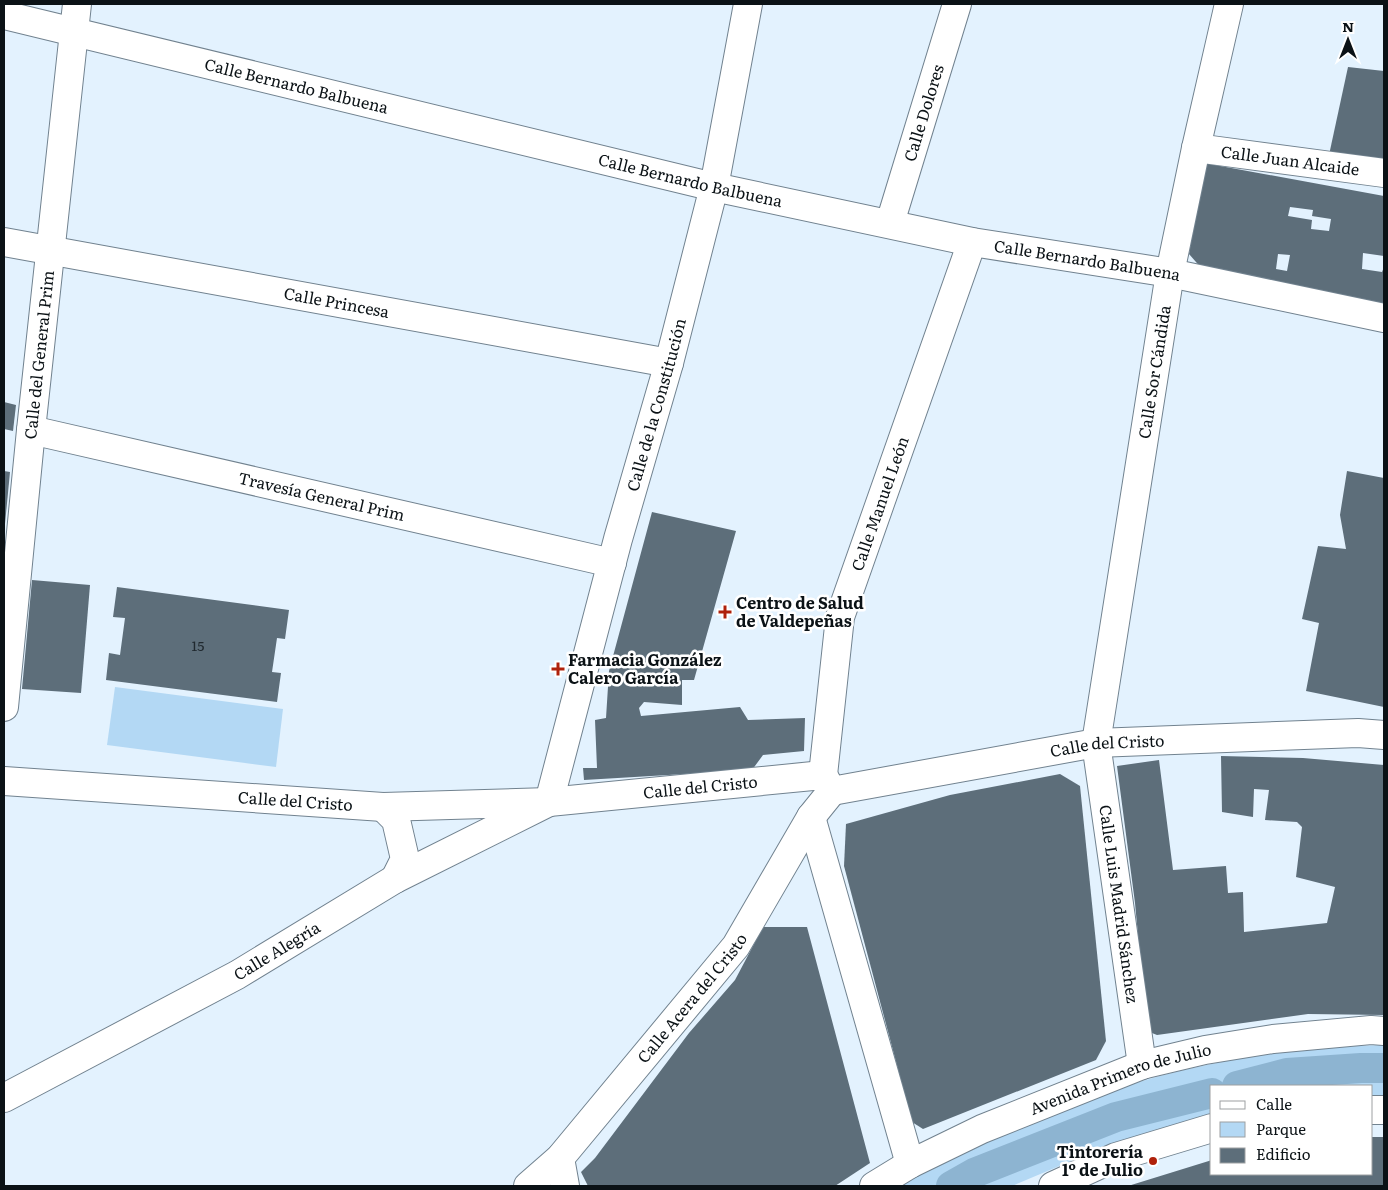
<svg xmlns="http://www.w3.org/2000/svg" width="1388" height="1190" viewBox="0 0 1388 1190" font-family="Literata,serif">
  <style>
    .green { fill: #b3d8f4 }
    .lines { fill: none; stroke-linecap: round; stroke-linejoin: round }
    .canal { stroke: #8db4d1; stroke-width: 30 }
    .building { fill: #5d6e7a; fill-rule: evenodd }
    .street-casing { stroke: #71828f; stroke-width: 30 }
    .street { stroke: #fff; stroke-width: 28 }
    .poi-dot { fill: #af210b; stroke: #fff; stroke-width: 2 }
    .labels { text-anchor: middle; stroke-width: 5; stroke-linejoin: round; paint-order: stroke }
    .number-label { font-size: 14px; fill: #20292f }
    .street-label { font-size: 16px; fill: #0b1216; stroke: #fff }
    .poi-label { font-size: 16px; font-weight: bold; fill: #0b1216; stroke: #fff; text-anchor: start }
  </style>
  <rect width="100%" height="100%" fill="#e3f2fe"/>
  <!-- green -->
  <g class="green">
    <path d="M115 687 283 709 276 767 107 745Z"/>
    <path d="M1384 1045V1095L1372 1096V1086H1212V1116L1114 1143 1012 1186H894L913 1173C954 1156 994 1139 1035 1121 1056 1112 1077 1102 1098 1095 1189 1063 1288 1047 1384 1045Z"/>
  </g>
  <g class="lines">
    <!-- canal -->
    <g class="canal">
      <path d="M1237 1086 1287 1073 1361 1068H1384"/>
      <path d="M951 1186 974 1173 1116 1117 1212 1093"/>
    </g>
  </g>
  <!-- building -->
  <g class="building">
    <path d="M1348 67 1384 71V161L1329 155Z"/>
    <path d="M1204 163 1384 196V256L1363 253 1362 269 1382 272 1384 267V304L1203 270 1189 254ZM1290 207 1313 210 1312 216 1331 219 1329 231 1311 229 1312 220 1288 216ZM1278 254 1290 255 1287 271 1276 269Z"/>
    <path d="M4 402 16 405 13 431 4 429Z"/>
    <path d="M4 471 10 472 5 524H4Z"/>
    <path d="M1347 471 1384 478V707L1306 691 1319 623 1302 619 1318 546 1346 549 1340 515Z"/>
    <path d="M652 512 736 531 694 680H682V705L644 702 639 708 641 716 740 707 748 720 805 718 804 751 763 755 752 770 584 780 583 768H597L595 720 606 718 609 671Z"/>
    <path d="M32 580 90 585 81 693 22 689Z"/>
    <path d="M117 587 289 610 285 639 277 638 272 672 281 673 277 702 106 680 109 653 120 655 125 618 113 617Z"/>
    <path d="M1221 756 1303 758 1384 765V1015L1308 1014 1157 1035 1147 1031 1135 903 1117 766 1159 760 1173 870 1226 866 1228 893 1243 892 1244 932 1327 923 1335 887 1296 877 1302 827 1297 822 1265 820 1269 790 1254 789 1253 817 1222 812Z"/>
    <path d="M1060 774 1080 786 1106 1041 1096 1060 923 1129 912 1122 844 866 846 824 950 795Z"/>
    <path d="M763 927H807L870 1163 835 1186H588L581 1172 595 1158 689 1033 735 980Z"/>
    <path d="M1372 1137H1384V1186H1128L1212 1160V1174H1372Z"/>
  </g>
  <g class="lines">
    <!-- street casing -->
    <g class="street-casing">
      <g id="street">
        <path id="s1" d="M4 15 714 187 972 242 1170 273 1384 318"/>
        <path id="s2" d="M1196 148 1384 173"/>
        <path id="s3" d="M890 223 957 4"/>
        <path id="s4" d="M4 242 669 363"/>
        <path id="s5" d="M31 430 612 563"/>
        <path id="s6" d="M4 707 31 430 77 4"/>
        <path id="s7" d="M823 775 840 617 972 242"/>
        <path id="s8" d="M4 781 383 807 549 802 823 775 832 791 1096 743 1358 733 1384 735"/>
        <path d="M383 807 396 820 405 859 395 879"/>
        <path d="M811 817 910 1164"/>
        <path id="s9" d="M1142 1065 1096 743 1170 273 1196 148 1229 4"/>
        <path id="s10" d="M4 1098 237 975 395 879 549 802 618 539 669 363 714 187 748 4"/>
        <path d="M1372 1110H1384"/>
        <path d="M560 1158 565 1186"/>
        <path id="s11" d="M528 1186 560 1158 736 946 811 817 832 791"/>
        <path id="s12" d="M874 1186 910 1164 982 1129 1142 1065 1205 1050 1273 1039 1371 1030 1384 1031"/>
        <path d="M1053 1186 1116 1157 1212 1128"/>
      </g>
    </g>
    <!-- street -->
    <use href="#street" class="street"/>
  </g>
  <!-- markers -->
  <g class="poi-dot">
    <path d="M722.5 604.5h5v5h5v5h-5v5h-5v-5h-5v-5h5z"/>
    <path d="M555.5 661.5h5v5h5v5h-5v5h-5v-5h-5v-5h5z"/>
    <circle cx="1153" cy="1161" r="5"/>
  </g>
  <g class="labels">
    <!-- number labels -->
    <g class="number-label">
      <text x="198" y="651">15</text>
    </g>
    <!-- street labels -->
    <g class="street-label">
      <text dy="6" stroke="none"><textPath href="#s1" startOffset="301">Calle Bernardo Balbuena</textPath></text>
      <text dy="6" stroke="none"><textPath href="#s3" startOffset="115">Calle Dolores</textPath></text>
      <text dy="6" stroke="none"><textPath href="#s2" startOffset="95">Calle Juan Alcaide</textPath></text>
      <text dy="6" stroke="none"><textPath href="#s1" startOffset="706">Calle Bernardo Balbuena</textPath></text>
      <text dy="6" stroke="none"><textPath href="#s1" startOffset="1111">Calle Bernardo Balbuena</textPath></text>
      <text dy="6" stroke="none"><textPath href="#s4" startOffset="338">Calle Princesa</textPath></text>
      <text dy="6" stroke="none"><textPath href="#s6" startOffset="354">Calle del General Prim</textPath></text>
      <text dy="6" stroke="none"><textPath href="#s9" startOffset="701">Calle Sor Cándida</textPath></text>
      <text dy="6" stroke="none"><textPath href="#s10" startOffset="1032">Calle de la Constitución</textPath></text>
      <text dy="6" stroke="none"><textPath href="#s5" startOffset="298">Travesía General Prim</textPath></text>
      <text dy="6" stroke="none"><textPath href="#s7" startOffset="279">Calle Manuel León</textPath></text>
      <text dy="6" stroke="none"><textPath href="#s8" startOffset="1119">Calle del Cristo</textPath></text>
      <text dy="6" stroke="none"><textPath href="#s8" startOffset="698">Calle del Cristo</textPath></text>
      <text dy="6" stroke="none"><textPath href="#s8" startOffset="292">Calle del Cristo</textPath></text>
      <text transform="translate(1119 904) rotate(82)" y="6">Calle Luis Madrid Sánchez</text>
      <text dy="6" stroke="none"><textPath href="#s10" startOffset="310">Calle Alegría</textPath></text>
      <text dy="6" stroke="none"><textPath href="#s11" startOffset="250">Calle Acera del Cristo</textPath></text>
      <text dy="6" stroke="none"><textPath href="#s12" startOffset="270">Avenida Primero de Julio</textPath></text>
    </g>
    <!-- poi labels -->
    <g class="poi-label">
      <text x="736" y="609">Centro de Salud<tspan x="736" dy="18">de Valdepeñas</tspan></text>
      <text x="568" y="666">Farmacia González<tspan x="568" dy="18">Calero García</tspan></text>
      <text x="1143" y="1158" text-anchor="end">Tintorería<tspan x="1143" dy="18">1º de Julio</tspan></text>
    </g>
  </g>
  <!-- border -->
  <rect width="1388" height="1190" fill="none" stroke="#0b1216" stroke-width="10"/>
  <!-- legend -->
  <rect x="1210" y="1085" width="162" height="90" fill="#ffffff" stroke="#9da0a2"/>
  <rect x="1220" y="1101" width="25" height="8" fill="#ffffff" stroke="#9da0a2"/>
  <text x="1256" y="1110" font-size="15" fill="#0b1216">Calle</text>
  <rect x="1220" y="1122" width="25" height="15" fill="#b3d8f4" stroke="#9da0a2"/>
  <text x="1256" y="1135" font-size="15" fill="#0b1216">Parque</text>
  <rect x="1220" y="1148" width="25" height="15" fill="#5d6e7a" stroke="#9da0a2"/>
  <text x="1256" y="1160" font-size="15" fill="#0b1216">Edificio</text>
  <!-- north arrow -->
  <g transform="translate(1348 40)" stroke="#ffffff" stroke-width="4" paint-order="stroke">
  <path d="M0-4L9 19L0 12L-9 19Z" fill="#0b1216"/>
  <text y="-8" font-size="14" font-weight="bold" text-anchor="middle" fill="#0b1216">N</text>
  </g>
</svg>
